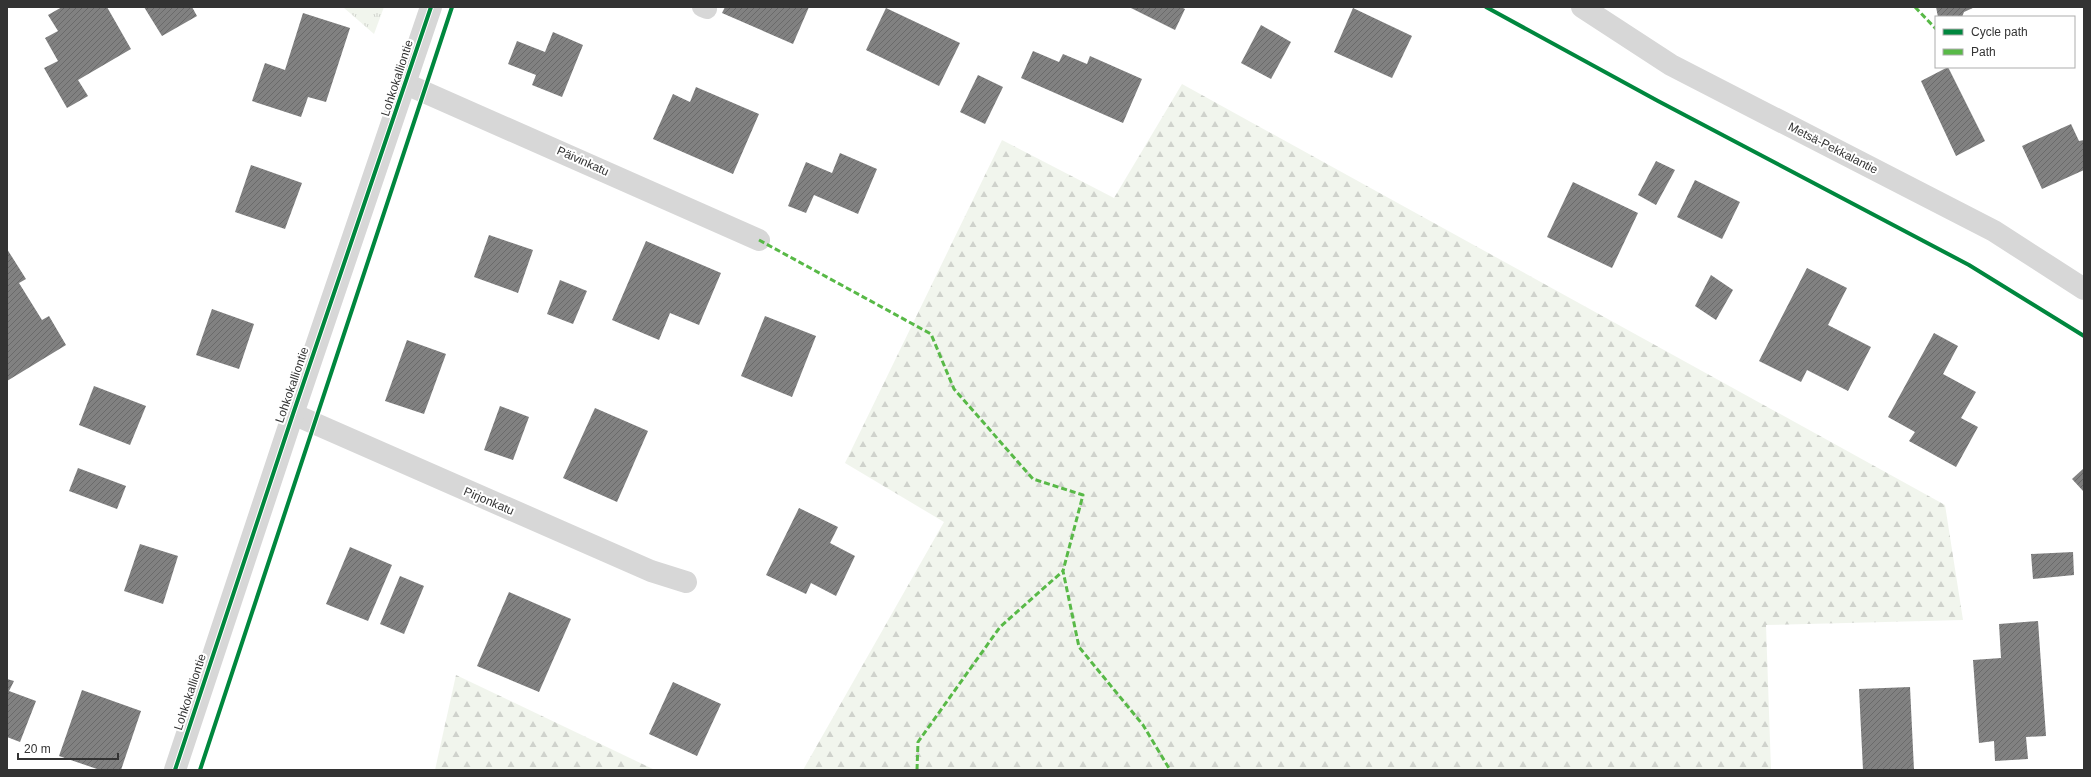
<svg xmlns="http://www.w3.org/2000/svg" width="2091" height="777" viewBox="0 0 2091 777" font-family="Helvetica,sans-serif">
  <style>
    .forest { fill: url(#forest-firs) }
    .park { fill: url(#park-tufts) }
    .building { fill: url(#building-hatch) }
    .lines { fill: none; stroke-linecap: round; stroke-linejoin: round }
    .service { stroke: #d7d7d7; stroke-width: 20 }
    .minor { stroke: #d7d7d7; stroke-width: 22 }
    .tertiary { stroke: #d7d7d7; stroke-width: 22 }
    .quiet { stroke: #58b947; stroke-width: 3; stroke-dasharray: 6 3; stroke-linecap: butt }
    .cycleway-casing { stroke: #fff; stroke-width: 6 }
    .cycleway { stroke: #00873e; stroke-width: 4 }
    .labels { text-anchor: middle; stroke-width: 4; stroke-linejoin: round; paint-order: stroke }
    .street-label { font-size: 12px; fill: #333; stroke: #fff }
  </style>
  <defs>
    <pattern id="forest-firs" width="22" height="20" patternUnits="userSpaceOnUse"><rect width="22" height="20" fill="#f1f5ed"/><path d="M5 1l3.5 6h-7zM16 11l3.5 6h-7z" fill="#cfd2cc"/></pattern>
    <pattern id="park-tufts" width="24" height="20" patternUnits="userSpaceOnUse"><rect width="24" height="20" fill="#f1f5ed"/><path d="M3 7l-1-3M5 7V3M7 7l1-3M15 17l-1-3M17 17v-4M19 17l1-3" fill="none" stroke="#cfd2cc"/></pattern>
    <pattern id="building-hatch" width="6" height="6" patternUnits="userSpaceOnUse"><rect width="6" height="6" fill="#818181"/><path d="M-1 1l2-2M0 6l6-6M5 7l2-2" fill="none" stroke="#6a6a6a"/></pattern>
  </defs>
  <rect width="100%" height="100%" fill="#fff"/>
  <!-- forest -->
  <g class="forest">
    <path d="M1182 84 1945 505 1963 620 1766 625 1771 770H803L944 522 845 463 1002 140 1114 198Z"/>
    <path d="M456 675 655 770H435Z"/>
  </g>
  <!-- park -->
  <path class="park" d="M343 7H384L374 34Z"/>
  <!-- building -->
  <g class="building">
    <path d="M62 7H107L131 49 78 80 88 96 67 108 44 68 58 61 45 38 58 31 48 15Z"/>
    <path d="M144 7H192L197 16 162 36Z"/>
    <path d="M725 7H809L793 44 722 13Z"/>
    <path d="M1129 7H1181L1185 9 1175 30Z"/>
    <path d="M1936 7H1975L1964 12 1962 17H1938Z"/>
    <path d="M886 8 960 43 939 86 866 50Z"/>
    <path d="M1353 8 1412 36 1392 78 1334 52Z"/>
    <path d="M303 13 350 28 326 102 308 97 301 117 252 101 265 63 285 70Z"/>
    <path d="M1261 25 1291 42 1271 79 1241 63Z"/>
    <path d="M553 32 583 45 562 97 532 85 536 75 508 64 517 41 545 52Z"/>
    <path d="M1033 51 1059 62 1063 54 1087 64 1090 56 1142 79 1123 123 1021 78Z"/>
    <path d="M1948 67 1985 141 1956 156 1921 81Z"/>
    <path d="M978 75 1003 87 985 124 960 112Z"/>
    <path d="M696 87 759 114 733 174 653 139 673 94 690 102Z"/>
    <path d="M2071 124 2079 141 2084 140V170L2042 189 2022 146Z"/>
    <path d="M840 153 877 169 858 214 814 195 806 213 788 206 806 162 832 173Z"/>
    <path d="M1656 161 1675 170 1656 205 1638 195Z"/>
    <path d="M251 165 302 183 285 229 235 212Z"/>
    <path d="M1695 180 1740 202 1722 239 1677 217Z"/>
    <path d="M1573 182 1638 213 1612 268 1547 237Z"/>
    <path d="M489 235 533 250 518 293 474 277Z"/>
    <path d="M646 241 721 273 699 325 670 313 659 340 612 320Z"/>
    <path d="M7 249 26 279 19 283 42 320 49 316 66 345 7 381Z"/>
    <path d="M1807 268 1847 288 1828 325 1871 347 1848 391 1807 370 1801 382 1759 361Z"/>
    <path d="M1711 275 1733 290 1716 320 1695 306Z"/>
    <path d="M560 280 587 291 573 324 547 314Z"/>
    <path d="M212 309 254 324 239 369 196 355Z"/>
    <path d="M765 316 816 336 792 397 741 376Z"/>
    <path d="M1934 333 1958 346 1943 374 1976 392 1961 418 1978 427 1956 467 1909 441 1915 432 1888 417Z"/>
    <path d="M407 340 446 354 424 414 385 401Z"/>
    <path d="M94 386 146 406 130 445 79 425Z"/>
    <path d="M500 406 529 417 513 460 484 450Z"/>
    <path d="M595 408 648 431 617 502 563 478Z"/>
    <path d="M78 468 126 486 117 509 69 491Z"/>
    <path d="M2084 468V492L2072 479Z"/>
    <path d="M799 508 838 527 830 543 855 556 836 596 811 583 806 594 766 575Z"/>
    <path d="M140 544 178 556 163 604 124 591Z"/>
    <path d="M350 547 392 565 368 621 326 604Z"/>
    <path d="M2073 552 2074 575 2033 579 2031 554Z"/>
    <path d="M400 576 424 586 404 634 380 624Z"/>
    <path d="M509 592 571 619 539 692 477 666Z"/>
    <path d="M2038 621 2046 736 2026 737 2028 759 1995 761 1994 741 1979 743 1973 660 2001 658 1999 624Z"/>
    <path d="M7 679 14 681 9 691 36 701 20 742 7 737Z"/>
    <path d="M673 682 721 704 697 756 649 734Z"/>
    <path d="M1910 687 1914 770H1863L1859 689Z"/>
    <path d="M82 690 141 711 121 770H100L59 756Z"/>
  </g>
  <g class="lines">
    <!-- service -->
    <path class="service" d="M702 7 707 9"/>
    <!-- minor -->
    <g class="minor">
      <path d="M406 84 759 240"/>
      <path d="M293 414 651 571 686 582"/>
      <path d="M175 770 293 414 431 7"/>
    </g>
    <!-- tertiary -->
    <path class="tertiary" d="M1582 7 1671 65 1994 231 2084 289"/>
    <!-- quiet -->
    <g class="quiet">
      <path d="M1915 7 1936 29"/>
      <path d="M759 240 931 334 954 389 1033 479 1083 495 1063 571 1079 647 1143 725 1170 770"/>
      <path d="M917 770 918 742 1000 627 1063 571"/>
    </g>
    <!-- cycleway casing -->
    <g class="cycleway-casing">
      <g id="cycleway">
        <path d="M1486 7 1658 101 1969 265 2084 336"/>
        <path d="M175 770 293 414 431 7"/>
        <path d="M200 770 452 7"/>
      </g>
    </g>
    <!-- cycleway -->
    <use href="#cycleway" class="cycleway"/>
  </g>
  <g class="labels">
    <!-- street labels -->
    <g class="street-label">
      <text transform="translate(397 78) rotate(-72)" y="4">Lohkokalliontie</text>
      <text transform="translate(1833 148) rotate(27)" y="4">Metsä-Pekkalantie</text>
      <text transform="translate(583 161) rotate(24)" y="4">Päivinkatu</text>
      <text transform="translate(292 385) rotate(-71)" y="4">Lohkokalliontie</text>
      <text transform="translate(489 501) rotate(23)" y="4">Pirjonkatu</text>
      <text transform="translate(190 692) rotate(-72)" y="4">Lohkokalliontie</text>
    </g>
  </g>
  <!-- border -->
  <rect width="2091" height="777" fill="none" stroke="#333333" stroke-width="16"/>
  <!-- legend -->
  <rect x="1935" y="16" width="140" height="52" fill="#ffffff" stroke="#adadad"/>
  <rect x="1943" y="29" width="20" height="6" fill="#00873e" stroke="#adadad"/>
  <text x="1971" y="36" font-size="12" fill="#333333">Cycle path</text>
  <rect x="1943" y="49" width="20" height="6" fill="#58b947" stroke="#adadad"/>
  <text x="1971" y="56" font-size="12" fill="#333333">Path</text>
  <!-- scale -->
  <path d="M18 753v6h100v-6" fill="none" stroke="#333333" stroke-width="2"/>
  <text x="24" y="753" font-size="12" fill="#333333" stroke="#ffffff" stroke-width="3" paint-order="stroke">20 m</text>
</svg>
